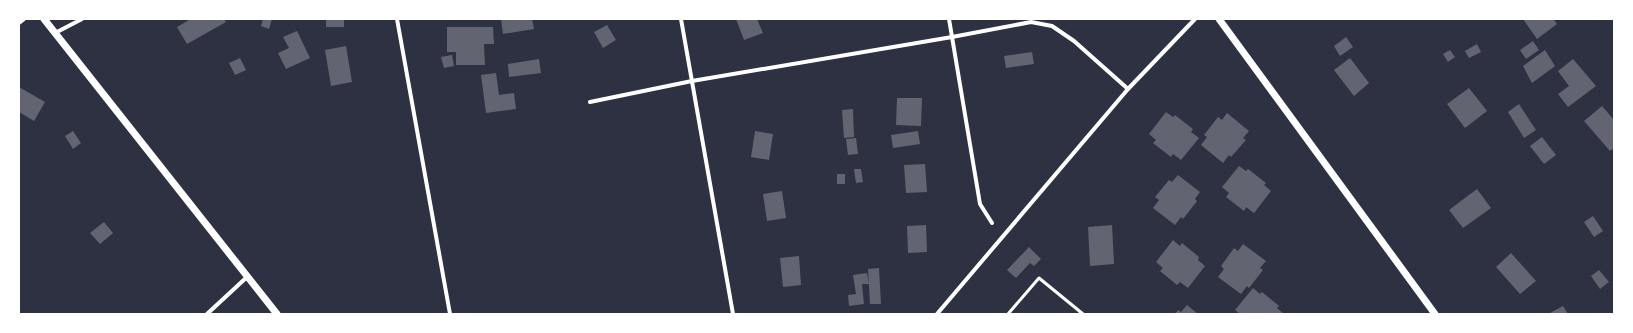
<svg xmlns="http://www.w3.org/2000/svg" width="1633" height="333" viewBox="0 0 1633 333" font-family="'Space Grotesk',sans-serif">
  <style>
    .building { fill: #626471 }
    .lines { fill: none; stroke-linecap: round; stroke-linejoin: round }
    .service { stroke: #fff; stroke-width: 3 }
    .minor { stroke: #fff; stroke-width: 4 }
    .tertiary { stroke: #fff; stroke-width: 7 }
  </style>
  <rect width="100%" height="100%" fill="#2d3142"/>
  <!-- building -->
  <g class="building">
    <path d="M191 19H224L226 22 187 44 177 27Z"/>
    <path d="M263 19H272L269 29 261 26Z"/>
    <rect x="326" y="19" width="18" height="8"/>
    <path d="M501 19H532L534 29 503 34Z"/>
    <path d="M736 19H757L763 33 744 40Z"/>
    <path d="M1523 19H1553L1557 24 1537 39Z"/>
    <path d="M607 25 616 40 603 48 594 32Z"/>
    <path d="M447 27H493L494 44H484L485 65H456V52H447Z"/>
    <path d="M297 31 310 58 286 69 278 53 289 48 283 37Z"/>
    <path d="M1346 37 1353 47 1340 56 1334 46Z"/>
    <path d="M1533 41 1539 50 1526 59 1520 50Z"/>
    <path d="M1477 44 1481 52 1469 58 1465 51Z"/>
    <path d="M346 46 352 82 331 86 325 50Z"/>
    <path d="M1450 50 1455 57 1448 62 1443 54Z"/>
    <path d="M1545 50 1555 66 1532 83 1523 66Z"/>
    <path d="M1032 52 1034 64 1006 68 1004 56Z"/>
    <path d="M452 55 454 66 444 68 441 57Z"/>
    <path d="M240 58 246 70 235 75 229 63Z"/>
    <path d="M1350 58 1369 83 1354 96 1334 70Z"/>
    <path d="M539 59 541 73 509 77 508 64Z"/>
    <path d="M1573 59 1596 86 1568 107 1558 94 1569 86 1558 71Z"/>
    <path d="M496 73 499 95 514 93 516 109 486 113 481 75Z"/>
    <path d="M19 87 45 102 34 121 19 112Z"/>
    <path d="M1469 88 1487 111 1465 128 1447 104Z"/>
    <path d="M897 98H922L921 126 896 125Z"/>
    <path d="M1519 104 1536 130 1524 138 1508 112Z"/>
    <path d="M1602 106 1614 120V148L1610 151 1584 121Z"/>
    <path d="M853 109 854 137 844 138 842 110Z"/>
    <path d="M1166 112 1173 117 1175 115 1193 129 1191 132 1199 138 1181 160 1173 154 1171 157 1153 143 1156 140 1149 134Z"/>
    <path d="M1227 113 1249 131 1243 138 1246 140 1231 157 1229 155 1223 163 1201 145 1207 137 1204 135 1218 117 1222 120Z"/>
    <path d="M73 131 81 143 73 149 65 136Z"/>
    <path d="M755 131 773 134 769 160 751 157Z"/>
    <path d="M918 131 920 144 893 148 891 135Z"/>
    <path d="M1542 137 1556 155 1544 164 1530 146Z"/>
    <path d="M856 138 858 154 848 155 846 139Z"/>
    <path d="M925 164 927 192 906 193 904 165Z"/>
    <path d="M1239 166 1246 171 1248 169 1266 183 1264 185 1271 191 1254 213 1246 207 1244 211 1226 197 1229 193 1222 187Z"/>
    <path d="M854 169H861L863 182 856 183Z"/>
    <rect x="837" y="174" width="8" height="10"/>
    <path d="M1178 175 1200 192 1195 199 1197 201 1183 219 1181 217 1175 225 1153 208 1159 200 1155 197 1169 180 1172 182Z"/>
    <path d="M1477 189 1491 208 1463 228 1449 210Z"/>
    <path d="M782 191 786 218 767 221 763 194Z"/>
    <path d="M1593 216 1603 231 1594 237 1584 222Z"/>
    <path d="M104 222 113 233 100 244 90 233Z"/>
    <path d="M926 225 927 252 908 253 907 226Z"/>
    <path d="M1112 225 1114 264 1090 266 1088 227Z"/>
    <path d="M1173 240 1180 246 1182 243 1199 257 1198 260 1205 266 1188 288 1180 282 1177 285 1160 271 1163 268 1156 262Z"/>
    <path d="M1243 244 1266 261 1260 268 1263 270 1249 288 1247 286 1241 294 1218 277 1224 269 1221 266 1234 248 1238 251Z"/>
    <path d="M1029 247 1041 259 1034 266 1030 263 1016 278 1007 270Z"/>
    <path d="M1511 253 1536 281 1520 294 1496 267Z"/>
    <path d="M799 256 801 285 783 287 780 258Z"/>
    <path d="M879 268 881 304H870L868 269Z"/>
    <path d="M1599 270 1609 282 1600 289 1591 276Z"/>
    <path d="M867 273 869 284H862L864 304 849 306 848 295 856 294 853 275Z"/>
    <path d="M1253 288 1260 294 1262 292 1279 306 1277 308 1284 314H1240L1235 310Z"/>
    <path d="M1187 305 1198 314H1175L1178 310 1181 312Z"/>
    <path d="M1563 306 1568 314H1548Z"/>
  </g>
  <g class="lines">
    <!-- service -->
    <path class="service" d="M1008 314 1039 278 1083 314"/>
    <!-- minor -->
    <g class="minor">
      <path d="M397 19 450 314"/>
      <path d="M681 19 733 314"/>
      <path d="M949 19 980 204 992 223"/>
      <path d="M19 23 24 19"/>
      <path d="M55 33 82 19"/>
      <path d="M590 102 692 81 952 37 1031 22 1052 26 1074 41 1128 89"/>
      <path d="M207 314 247 277"/>
      <path d="M937 314 1128 89 1195 19"/>
    </g>
    <!-- tertiary -->
    <g class="tertiary">
      <path d="M44 19 277 314"/>
      <path d="M1219 19 1435 314"/>
    </g>
  </g>
  <!-- border -->
  <rect width="1633" height="333" fill="none" stroke="#ffffff" stroke-width="40"/>
</svg>
